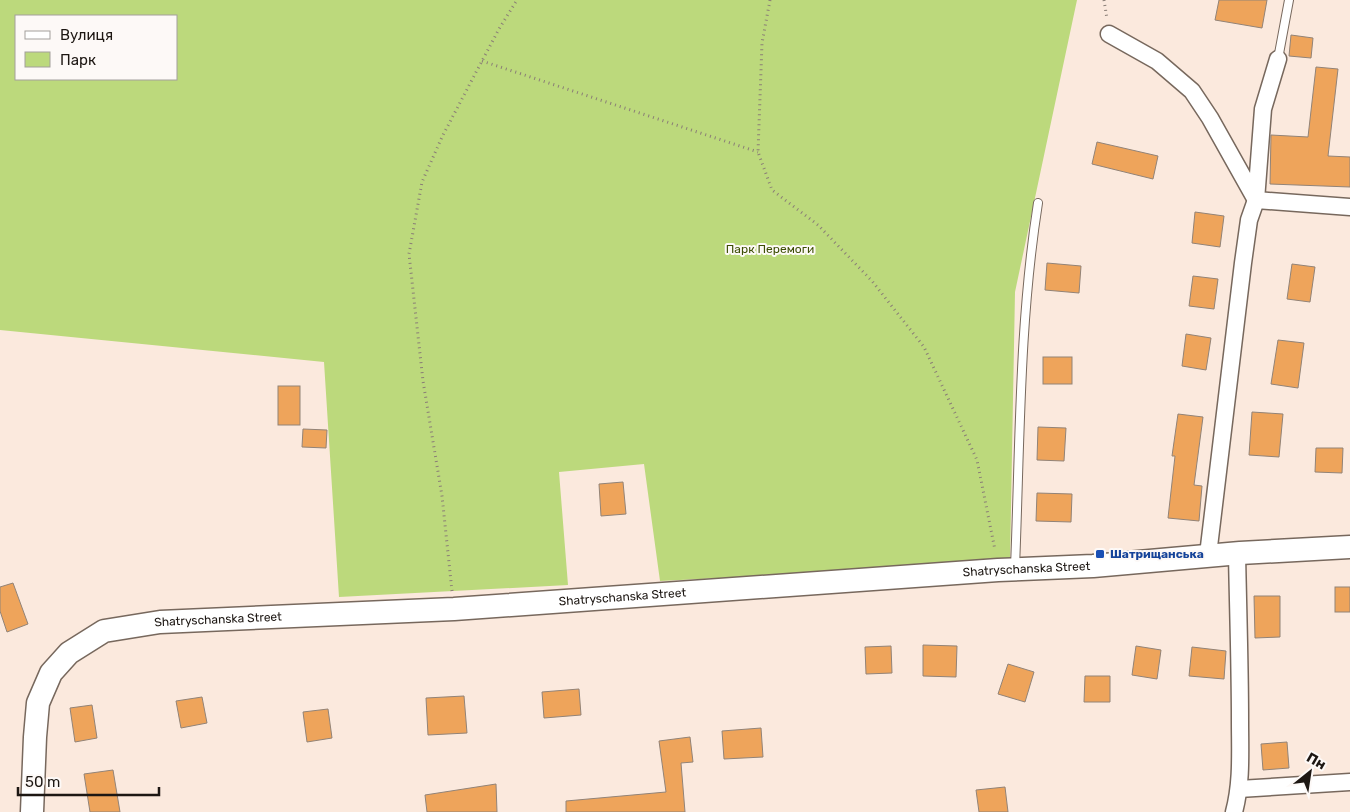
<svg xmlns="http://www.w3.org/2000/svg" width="1350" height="812" viewBox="0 0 1350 812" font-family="Rubik,sans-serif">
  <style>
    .green { fill: #bcd97c; fill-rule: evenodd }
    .building { fill: #eea45b; stroke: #928377 }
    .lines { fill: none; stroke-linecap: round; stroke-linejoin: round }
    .lane-casing { stroke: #77685d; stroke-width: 10 }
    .street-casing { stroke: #77685d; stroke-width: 19 }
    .secondary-casing { stroke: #77685d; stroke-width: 25 }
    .path { stroke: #8a7e76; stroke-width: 3; stroke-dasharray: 1 4; stroke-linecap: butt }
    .lane { stroke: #fff; stroke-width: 8 }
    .street { stroke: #fff; stroke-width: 16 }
    .secondary { stroke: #fff; stroke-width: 22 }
    .transit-dot { fill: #1a4fb4; stroke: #fdf9f7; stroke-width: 2 }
    .labels { text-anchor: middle; stroke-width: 4; stroke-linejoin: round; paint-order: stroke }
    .park-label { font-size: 12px; fill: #3d4e05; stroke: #fdf9f7 }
    .transit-label { font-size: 12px; font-weight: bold; fill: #164399; stroke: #fdf9f7; text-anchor: start }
    .street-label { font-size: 12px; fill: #1d1713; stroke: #fdf9f7 }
  </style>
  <rect width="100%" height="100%" fill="#fbe9dd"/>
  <!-- green -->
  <path class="green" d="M0 0H1077L1015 292 1010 561 859 571 660 581 644 464 559 472 568 585 339 597 324 362 0 330ZM16 16H176V79H16Z"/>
  <!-- building -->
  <g class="building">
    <path d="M1219 0H1267L1262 28 1215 20Z"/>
    <path d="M1291 35 1313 38 1311 58 1289 56Z"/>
    <path d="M1316 67 1338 69 1328 156 1350 157V187L1270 184 1271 135 1308 137Z"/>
    <path d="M1097 142 1158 156 1153 179 1092 164Z"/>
    <path d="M1195 212 1224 216 1220 247 1192 243Z"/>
    <path d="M1047 263 1081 266 1079 293 1045 290Z"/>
    <path d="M1292 264 1315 267 1310 302 1287 299Z"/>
    <path d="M1193 276 1218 279 1214 309 1189 306Z"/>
    <path d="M1186 334 1211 338 1206 370 1182 366Z"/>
    <path d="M1278 340 1304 343 1298 388 1271 384Z"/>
    <rect x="1043" y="357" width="29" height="27"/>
    <rect x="278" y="386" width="22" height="39"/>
    <path d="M1252 412 1283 414 1279 457 1249 455Z"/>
    <path d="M1178 414 1203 417 1194 485 1202 486 1199 521 1168 518 1175 456H1172Z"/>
    <path d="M1038 427 1066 428 1064 461 1037 460Z"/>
    <path d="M303 429 327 430 326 448 302 447Z"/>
    <path d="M1316 448H1343L1342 473 1315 472Z"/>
    <path d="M623 482 626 514 601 516 599 484Z"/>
    <path d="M1037 493 1072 494 1071 522 1036 521Z"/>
    <path d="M13 583 28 624 7 632 0 611V587Z"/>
    <rect x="1335" y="587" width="15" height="25"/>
    <path d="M1254 596H1280V637L1255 638Z"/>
    <path d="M923 645 957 646 956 677 923 676Z"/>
    <path d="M891 646 892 673 866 674 865 647Z"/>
    <path d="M1136 646 1161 650 1157 679 1132 675Z"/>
    <path d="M1192 647 1226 651 1224 679 1189 676Z"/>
    <path d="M1008 664 1034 672 1025 702 998 694Z"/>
    <path d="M1085 676H1110V702H1084Z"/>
    <path d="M579 689 581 715 544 718 542 692Z"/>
    <path d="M464 696 467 733 428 735 426 698Z"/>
    <path d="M202 697 207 723 181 728 176 701Z"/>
    <path d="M92 705 97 738 75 742 70 708Z"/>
    <path d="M328 709 332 738 307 742 303 712Z"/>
    <path d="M761 728 763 757 724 759 722 731Z"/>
    <path d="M690 737 693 762 681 763 685 812H566V801L666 792 659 741Z"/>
    <path d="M1287 742 1289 768 1263 770 1261 744Z"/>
    <path d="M113 770 120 812H90L84 774Z"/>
    <path d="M496 784 497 812H427L425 795Z"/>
    <path d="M1005 787 1008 812H979L976 790Z"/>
  </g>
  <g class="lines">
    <!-- lane casing -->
    <g class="lane-casing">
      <g id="lane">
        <path d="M1278 59 1289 0"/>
        <path d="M1015 567C1020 446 1019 323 1038 203"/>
      </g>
    </g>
    <!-- street casing -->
    <g class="street-casing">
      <g id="street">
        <path d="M1109 34 1157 61 1192 91 1210 118 1256 200 1350 207"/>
        <path d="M1208 555 1243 263 1249 220 1256 200 1263 109 1278 59"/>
        <path d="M1239 789 1350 782"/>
        <path d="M1234 812C1242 782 1240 752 1240 721 1240 665 1238 609 1237 553"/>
      </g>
    </g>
    <!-- secondary casing -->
    <g class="secondary-casing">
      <g id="secondary">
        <path id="s1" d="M32 812 35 737 38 703 51 673 69 653 104 631 160 622 454 609 998 570 1093 566 1240 553 1350 547"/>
      </g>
    </g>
    <!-- path -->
    <g class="path">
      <path d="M770 0 762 43 758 152 772 190 818 225 872 281 924 347 977 460 995 550"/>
      <path d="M1104 0 1107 19"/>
      <path d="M482 61 758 152"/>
      <path d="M452 591 442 496 423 381 409 254 422 182 442 137 474 76 499 29 517 0"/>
    </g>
    <!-- lane -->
    <use href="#lane" class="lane"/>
    <!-- street -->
    <use href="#street" class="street"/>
    <!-- secondary -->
    <use href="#secondary" class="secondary"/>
  </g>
  <!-- markers -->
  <rect class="transit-dot" x="1095" y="549" width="10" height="10" rx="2.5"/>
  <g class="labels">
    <!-- park labels -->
    <g class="park-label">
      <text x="770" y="253">Парк Перемоги</text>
    </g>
    <!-- transit labels -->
    <g class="transit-label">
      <text x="1110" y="558">Шатрищанська</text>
    </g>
    <!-- street labels -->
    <g class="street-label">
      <text dy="4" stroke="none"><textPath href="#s1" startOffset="1135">Shatryschanska Street</textPath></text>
      <text dy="4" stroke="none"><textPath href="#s1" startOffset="730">Shatryschanska Street</textPath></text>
      <text dy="4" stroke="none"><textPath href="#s1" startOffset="325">Shatryschanska Street</textPath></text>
    </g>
  </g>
  <!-- legend -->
  <rect x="15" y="15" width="162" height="65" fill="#fdf9f7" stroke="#a39f9c"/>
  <rect x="25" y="31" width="25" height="8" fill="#ffffff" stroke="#a39f9c"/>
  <text x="60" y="40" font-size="15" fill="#1d1713">Вулиця</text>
  <rect x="25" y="52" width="25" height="15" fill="#bcd97c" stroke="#a39f9c"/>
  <text x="60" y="65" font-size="15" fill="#1d1713">Парк</text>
  <!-- north arrow -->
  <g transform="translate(1310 772) rotate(30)" stroke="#fdf9f7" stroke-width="4" paint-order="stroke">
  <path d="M0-4L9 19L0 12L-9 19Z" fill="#1d1713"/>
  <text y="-8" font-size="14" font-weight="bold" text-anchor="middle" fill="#1d1713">Пн</text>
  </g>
  <!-- scale -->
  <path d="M18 787v8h141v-8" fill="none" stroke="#1d1713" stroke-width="2.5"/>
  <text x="25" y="787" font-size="15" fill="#1d1713" stroke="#fdf9f7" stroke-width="4" paint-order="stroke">50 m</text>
</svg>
